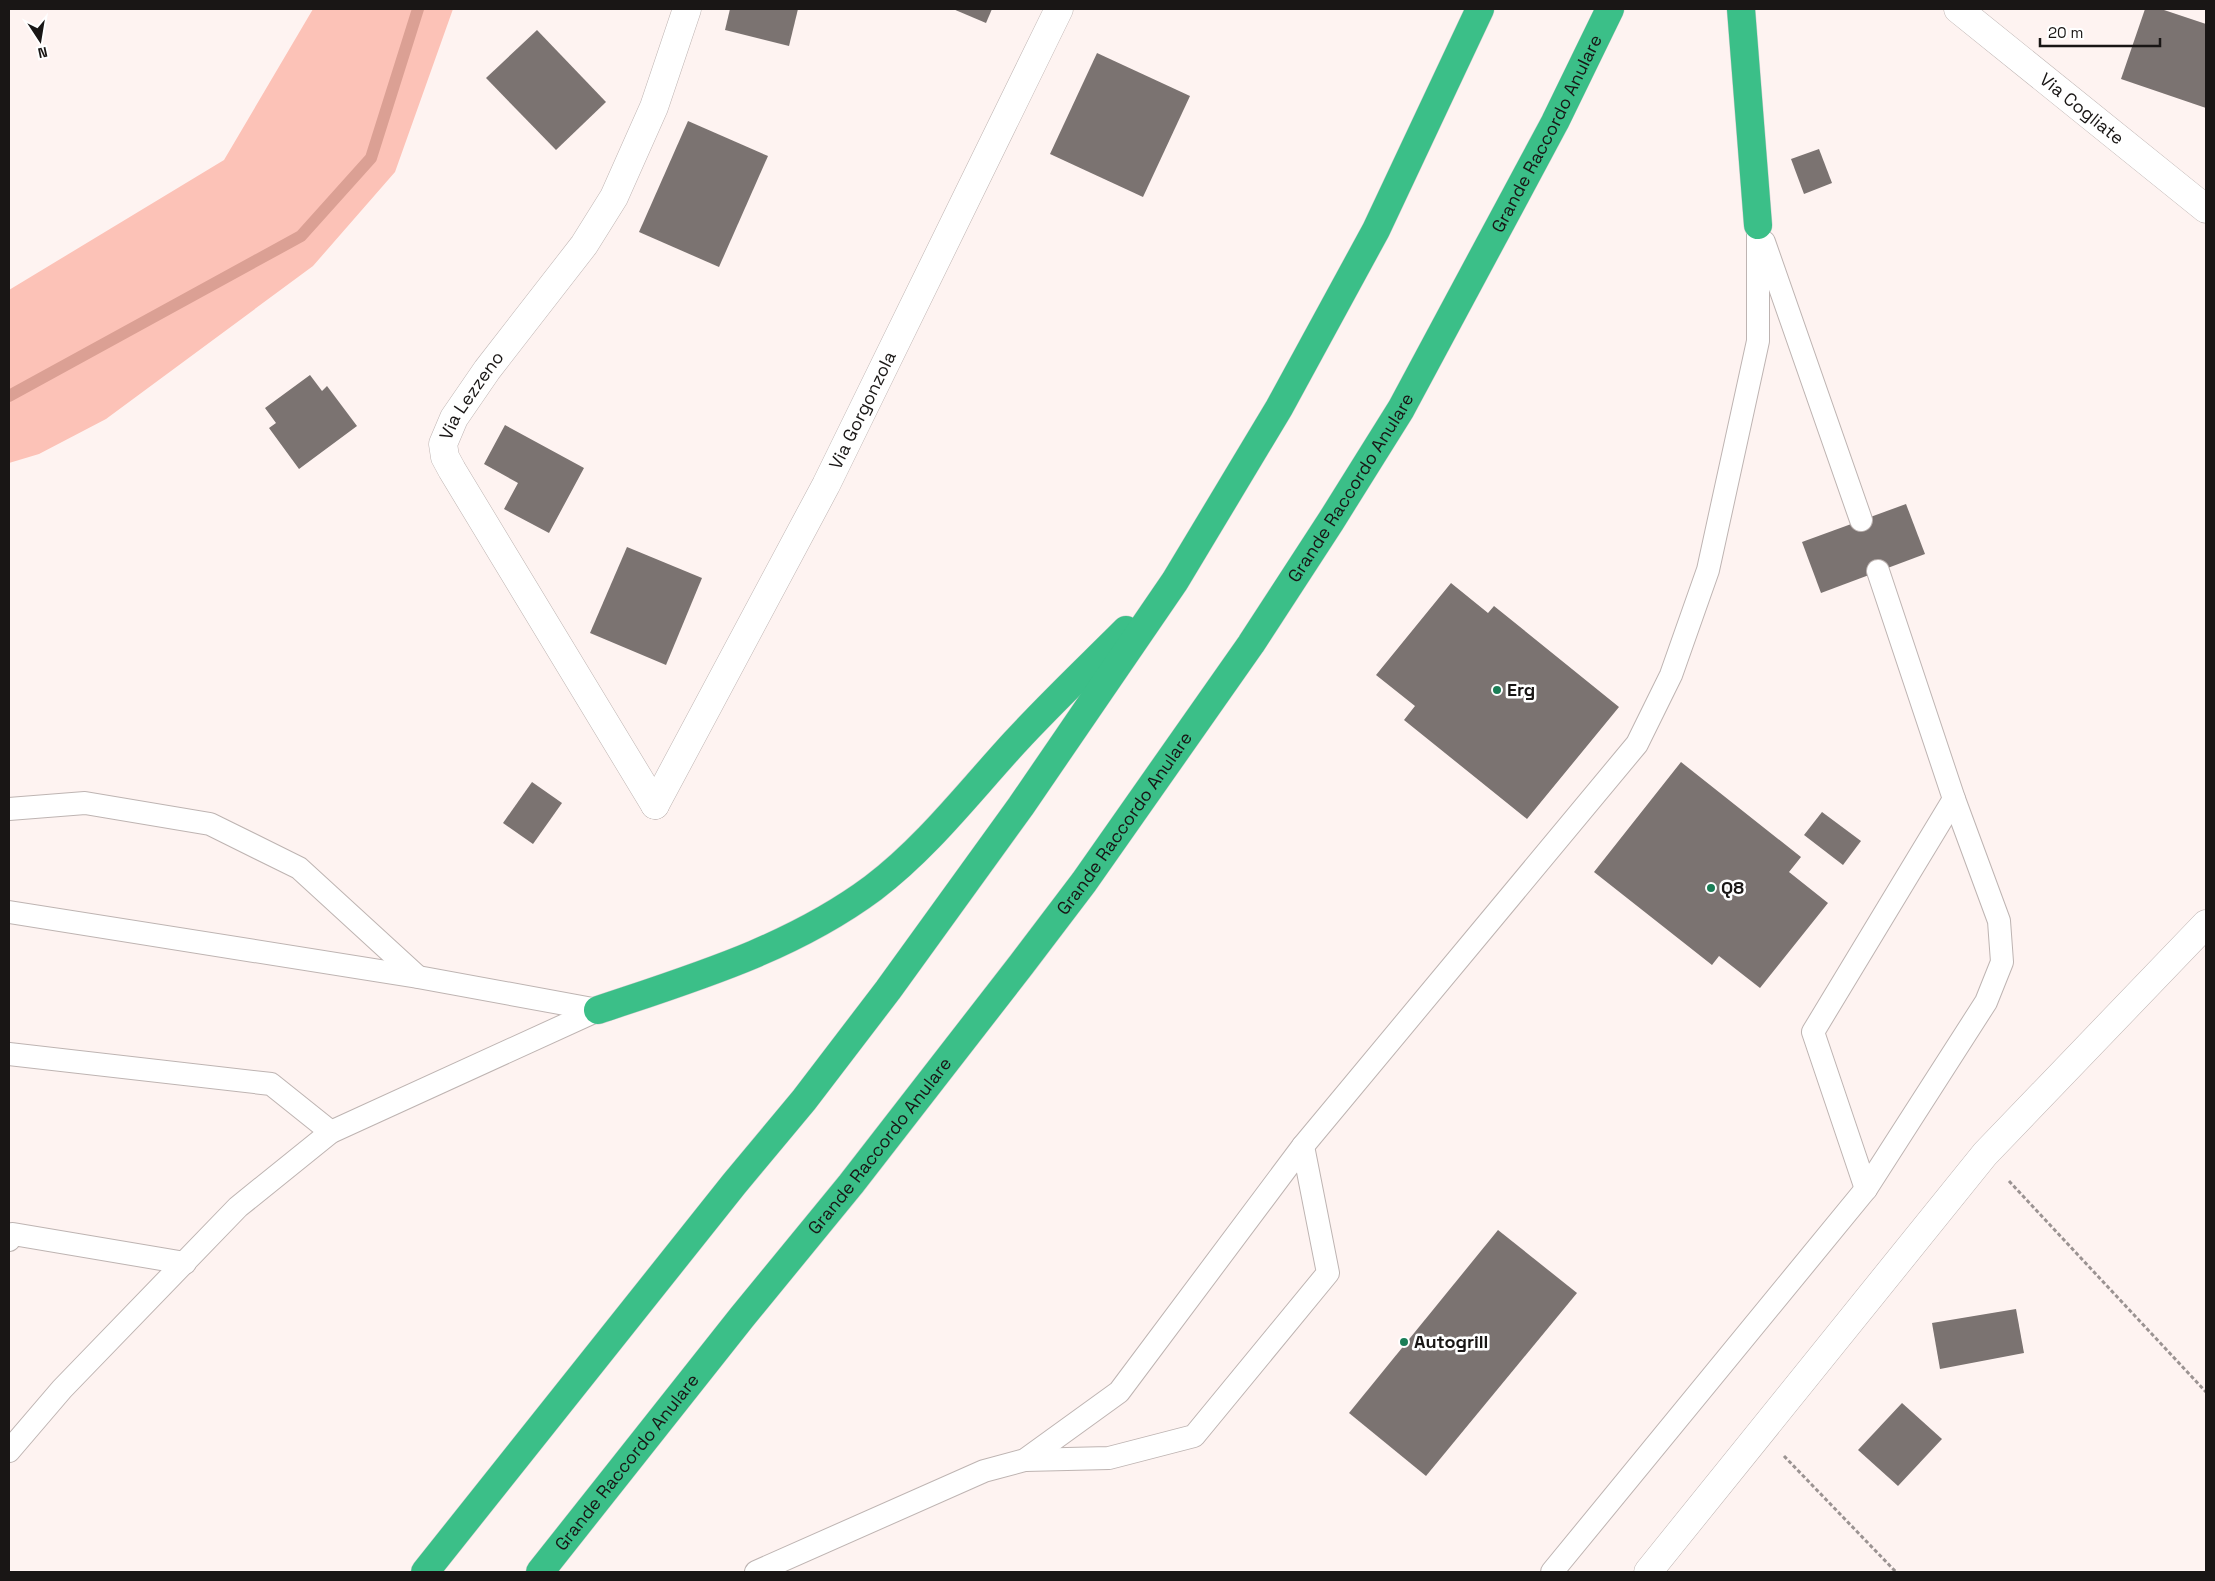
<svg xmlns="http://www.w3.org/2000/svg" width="2215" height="1581" viewBox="0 0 2215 1581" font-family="'Space Grotesk',sans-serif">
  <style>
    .green { fill: #fcc2b7 }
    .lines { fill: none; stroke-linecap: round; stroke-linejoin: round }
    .stream { stroke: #dba094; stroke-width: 12 }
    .building { fill: #7b7371 }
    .lane-casing { stroke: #beb4b2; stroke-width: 24 }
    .street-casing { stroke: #beb4b2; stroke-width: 29 }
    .highway-casing { stroke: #d1d0d0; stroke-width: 29 }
    .path { stroke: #9b9392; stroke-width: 3; stroke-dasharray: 4 2.5; stroke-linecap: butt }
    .lane { stroke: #fff; stroke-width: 22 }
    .street { stroke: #fff; stroke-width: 28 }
    .highway { stroke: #3bbf88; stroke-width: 28 }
    .poi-dot { fill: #1a7d56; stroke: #fff; stroke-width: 2 }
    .labels { text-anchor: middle; stroke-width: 5; stroke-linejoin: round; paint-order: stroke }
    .street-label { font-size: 18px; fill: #191615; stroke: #fff }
    .poi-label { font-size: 18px; font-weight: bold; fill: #191615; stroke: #fff; text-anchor: start }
  </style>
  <rect width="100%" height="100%" fill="#fef3f1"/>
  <!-- green -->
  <path class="green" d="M313 9H453L395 172 313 266 106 419 39 454 9 463V290L224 160Z"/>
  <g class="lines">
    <!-- stream -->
    <path class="stream" d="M9 396 301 236 371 158 418 9"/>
  </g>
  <!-- building -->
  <g class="building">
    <path d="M730 9H798L789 46 725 30Z"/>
    <path d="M953 9H992L986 23Z"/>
    <path d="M2145 9H2161L2206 24V108L2121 79Z"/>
    <path d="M537 30 606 102 556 150 486 78Z"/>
    <path d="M1097 53 1190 96 1143 197 1050 154Z"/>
    <path d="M688 121 768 156 719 267 639 232Z"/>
    <path d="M1819 149 1832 183 1804 194 1791 159Z"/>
    <path d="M310 375 322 391 327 386 357 426 299 469 269 428 276 423 265 408Z"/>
    <path d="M505 425 584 468 549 533 504 509 518 483 484 464Z"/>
    <path d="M1906 504 1925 554 1821 593 1802 542Z"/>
    <path d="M627 547 702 578 666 665 590 633Z"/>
    <path d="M1451 583 1488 613 1494 606 1619 707 1527 819 1404 720 1415 706 1376 675Z"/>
    <path d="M1681 762 1801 857 1789 872 1828 903 1760 988 1719 956 1712 965 1594 872Z"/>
    <path d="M532 782 562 803 533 844 503 823Z"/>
    <path d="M1822 812 1861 841 1843 865 1804 835Z"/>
    <path d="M1498 1230 1577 1293 1426 1476 1349 1413Z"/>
    <path d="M2016 1309 2024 1353 1940 1369 1932 1323Z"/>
    <path d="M1902 1403 1942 1439 1898 1486 1858 1450Z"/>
  </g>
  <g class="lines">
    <!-- lane casing -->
    <g class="lane-casing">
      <g id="lane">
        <path d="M1764 242 1861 520"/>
        <path d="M9 809 85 803 210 824 299 868 418 977"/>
        <path d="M9 912 418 977 598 1010"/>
        <path d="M9 1054 271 1084 331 1132"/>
        <path d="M1866 1189 1813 1032 1954 799"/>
        <path d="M9 1240 13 1234 185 1263"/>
        <path d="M9 1451 62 1389 238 1207 331 1132 598 1010"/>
        <path d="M1025 1460 1109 1458 1194 1436 1328 1273 1303 1146"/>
        <path d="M756 1572 984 1471 1025 1460 1119 1392 1303 1146 1637 744 1671 675 1708 570 1758 341V225"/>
        <path d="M1552 1572 1866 1189 1986 1002 2002 962 1999 921 1954 799 1878 571"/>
      </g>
    </g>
    <!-- street casing -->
    <g class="street-casing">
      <g id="street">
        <path id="s1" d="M1958 9 2206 209"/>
        <path id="s2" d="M655 805 452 470 445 457 443 444 454 418 487 370 584 245 614 197 654 107 687 9"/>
        <path id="s3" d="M655 805 826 485 1059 9"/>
        <path d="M1648 1572 1985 1154 2206 924"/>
      </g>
    </g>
    <!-- highway casing -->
    <g class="highway-casing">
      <g id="highway">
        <path d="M1741 9 1758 225"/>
        <path d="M598 1010C693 978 791 949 873 888 927 847 969 792 1015 742 1051 703 1089 667 1126 630"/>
        <path d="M425 1572 734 1184 804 1100 888 990 1021 806 1175 581 1279 408 1376 230 1480 9"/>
        <path id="s4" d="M540 1572 742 1317 851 1184 1021 965 1084 882 1251 644 1331 521 1401 409 1555 122 1610 9"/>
      </g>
    </g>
    <!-- path -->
    <g class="path">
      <path d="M2009 1181 2206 1392"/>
      <path d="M1784 1456 1896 1572"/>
    </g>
    <!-- lane -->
    <use href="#lane" class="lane"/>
    <!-- street -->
    <use href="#street" class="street"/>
    <!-- highway -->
    <use href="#highway" class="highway"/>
  </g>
  <!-- markers -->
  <g class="poi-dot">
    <circle cx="1497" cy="690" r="5"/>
    <circle cx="1711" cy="888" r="5"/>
    <circle cx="1404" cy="1342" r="5"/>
  </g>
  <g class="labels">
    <!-- street labels -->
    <g class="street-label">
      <text dy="6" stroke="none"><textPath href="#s1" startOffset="159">Via Cogliate</textPath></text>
      <text dy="6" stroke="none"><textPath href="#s4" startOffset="1760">Grande Raccordo Anulare</textPath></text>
      <text dy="6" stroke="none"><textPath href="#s2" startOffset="476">Via Lezzeno</textPath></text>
      <text dy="6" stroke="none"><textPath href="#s3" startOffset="446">Via Gorgonzola</textPath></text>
      <text dy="6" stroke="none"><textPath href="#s4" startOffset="1355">Grande Raccordo Anulare</textPath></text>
      <text dy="6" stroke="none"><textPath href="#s4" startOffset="950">Grande Raccordo Anulare</textPath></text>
      <text dy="6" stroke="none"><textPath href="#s4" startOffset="545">Grande Raccordo Anulare</textPath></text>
      <text dy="6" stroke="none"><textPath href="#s4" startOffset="140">Grande Raccordo Anulare</textPath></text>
    </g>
    <!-- poi labels -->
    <g class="poi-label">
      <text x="1507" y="696">Erg</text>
      <text x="1721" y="894">Q8</text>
      <text x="1414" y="1348">Autogrill</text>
    </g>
  </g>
  <!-- border -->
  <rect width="2215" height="1581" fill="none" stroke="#191615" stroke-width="20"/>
  <!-- north arrow -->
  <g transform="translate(40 40) rotate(168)" stroke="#ffffff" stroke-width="4" paint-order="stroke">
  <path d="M0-4L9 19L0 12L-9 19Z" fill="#191615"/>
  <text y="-8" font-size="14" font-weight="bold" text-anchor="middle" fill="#191615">N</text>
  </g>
  <!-- scale -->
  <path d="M2040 38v8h120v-8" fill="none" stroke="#191615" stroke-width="2.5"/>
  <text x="2048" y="38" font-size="15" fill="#191615" stroke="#ffffff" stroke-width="4" paint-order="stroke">20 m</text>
</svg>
